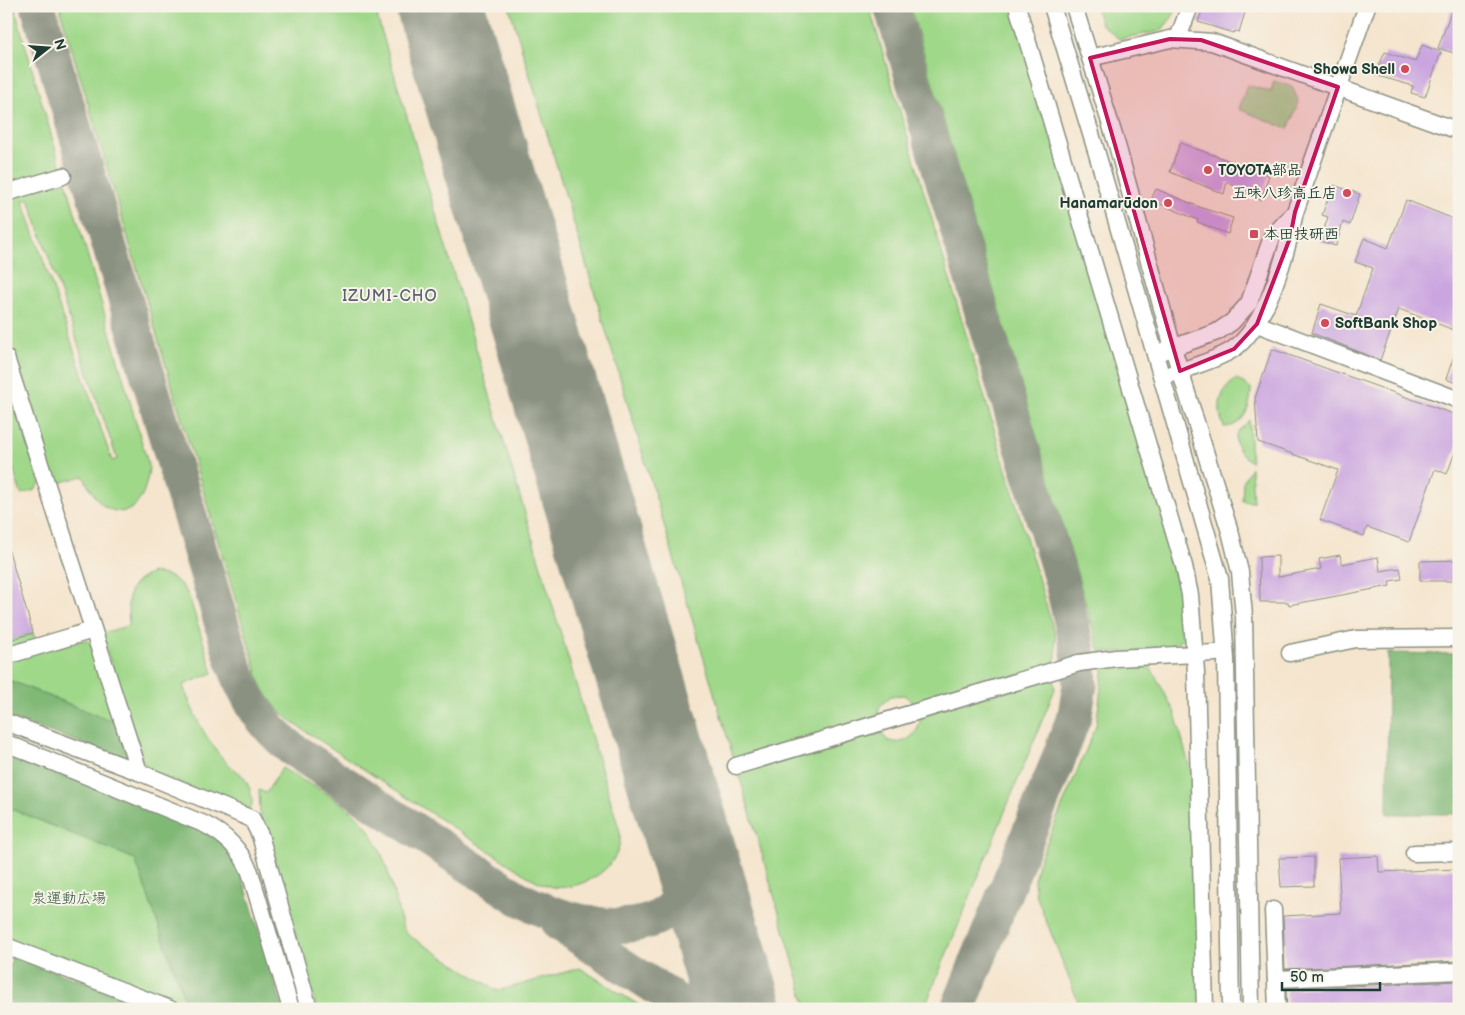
<svg xmlns="http://www.w3.org/2000/svg" width="1465" height="1015" viewBox="0 0 1465 1015" font-family="'Balsamiq Sans','Klee One',sans-serif">
  <style>
    .green { fill: #a0d88a; stroke: #608a5f; fill-rule: evenodd }
    .forest { fill: #80b876; stroke: #507a55 }
    .lines { fill: none; stroke-linecap: round; stroke-linejoin: round }
    .taxiway { stroke: #8a9181; stroke-width: 35 }
    .runway { stroke: #8a9181; stroke-width: 88 }
    .building { fill: #cba5e0 }
    .minor-casing { stroke: #8a9181; stroke-width: 19 }
    .minor { stroke: #fff; stroke-width: 16 }
    .marked { fill: #c2185b; fill-opacity: 0.2; stroke: #c2185b; stroke-width: 4; stroke-linejoin: round }
    .poi-dot { fill: #d1495b; stroke: #f7f3e8; stroke-width: 2 }
    .labels { text-anchor: middle; stroke-width: 4; stroke-linejoin: round; paint-order: stroke }
    .poi-label { font-size: 15px; font-weight: bold; fill: #1f3d34; stroke: #f7f3e8; text-anchor: end }
    .park-label { font-size: 15px; fill: #395c45; stroke: #f7f3e8 }
    .neighbourhood-label { font-size: 16px; letter-spacing: 1px; fill: #5b6170; stroke: #f7f3e8 }
  </style>
  <rect width="100%" height="100%" fill="#f7f3e8"/>
  <filter id="ink" filterUnits="userSpaceOnUse"><feTurbulence type="fractalNoise" baseFrequency=".02" numOctaves="2"/><feDisplacementMap in="SourceGraphic" scale="10" xChannelSelector="R" yChannelSelector="G"/><feConvolveMatrix kernelMatrix="1 2 1 2 8 2 1 2 1" color-interpolation-filters="sRGB"/></filter>
  <filter id="wash" filterUnits="userSpaceOnUse"><feTurbulence type="fractalNoise" baseFrequency=".0096" numOctaves="4" result="noise"/><feDisplacementMap in="SourceGraphic" scale="20" xChannelSelector="R" yChannelSelector="G"/><feGaussianBlur stdDeviation="1.12" result="paint"/><feColorMatrix in="noise" values="0 0 0 0 0 0 0 0 0 0 0 0 0 0 0 0 0 1.4 0 .05"/><feComposite in="paint" operator="in"/></filter>
  <g filter="url(#wash)">
    <rect width="100%" height="100%" fill="#f5e5ce"/>
    <!-- green -->
    <g class="green">
      <path d="M6 6H14L62 172 6 189Z"/>
      <path d="M59 6H374L620 832C624 867 583 891 552 887 544 885 535 880 527 876L293 723 276 707 262 689Z"/>
      <path d="M509 6H869L1055 635 1056 656 1054 664 918 707 904 695 891 696 879 707 878 720 735 763Z"/>
      <path d="M910 6H1014L1173 538 1188 633C1170 656 1126 651 1100 652Z"/>
      <path d="M1095 6H1177L1173 16 1161 31 1119 39 1101 24Z"/>
      <path d="M1274 81 1292 87 1299 102 1288 129 1239 109 1247 85 1271 92Z"/>
      <path d="M66 181 149 467C147 489 137 523 107 508 96 502 89 486 83 476L56 484 49 479 6 342V197ZM29 199 117 459 112 461 23 201Z"/>
      <path d="M6 377 40 483 35 490 21 494 6 446Z"/>
      <path d="M1237 379 1251 388C1251 405 1245 427 1224 427 1216 408 1219 390 1237 379Z"/>
      <path d="M1249 420 1251 462C1243 457 1230 442 1238 431 1241 428 1246 425 1249 420Z"/>
      <path d="M1251 467 1253 502 1242 501 1243 482Z"/>
      <path d="M152 573C170 574 180 580 189 596L213 673 183 685C193 713 205 739 225 761 231 768 241 772 245 779 250 787 254 800 251 808L246 809 147 770 143 762 102 636 107 632 129 625C127 599 125 584 152 573Z"/>
      <path d="M33 633 36 640 6 649V641Z"/>
      <path d="M86 640 90 642 119 724 6 679V657Z"/>
      <path d="M1141 663 1148 665 1154 673 1175 713 1194 784 1203 1009H1081L1036 895 1034 882 1037 866 1096 726 1104 664Z"/>
      <path d="M1054 678 1055 689 924 1009H807L737 768 878 728 887 740C906 748 921 732 921 714Z"/>
      <path d="M282 768C309 785 352 804 369 830 388 858 394 897 403 928L408 935 498 991 580 968 645 1009H317L260 814 259 790 266 793Z"/>
      <path d="M6 807 135 859 188 1009H136L6 940Z"/>
    </g>
    <!-- forest -->
    <g class="forest">
      <path d="M1388 653 1459 654V814H1387Z"/>
      <path d="M6 679 119 724 128 759 6 717Z"/>
      <path d="M6 751 205 831 228 848 240 869 283 1009H188L135 859 6 807Z"/>
      <path d="M13 955 152 1009H6V974Z"/>
    </g>
    <g class="lines">
      <!-- taxiway -->
      <g class="taxiway">
        <path d="M38 6 234 665C250 704 260 722 292 749L518 898C587 934 703 953 688 837"/>
        <path d="M891 6 1061 579 1078 650 1080 685 1075 714 1057 763 958 1009"/>
        <path d="M559 924 689 1009"/>
      </g>
      <!-- runway -->
      <path class="runway" d="M440 6 739 1009"/>
    </g>
    <g id="blocks">
      <!-- building -->
      <g class="building">
        <path d="M1204 6H1247L1239 32 1235 31 1233 33 1198 22Z"/>
        <path d="M1453 6H1459V48L1457 54 1438 48Z"/>
        <path d="M1422 45 1441 52 1425 97 1411 93 1413 86 1375 75 1385 52 1415 62Z"/>
        <path d="M1180 143 1269 175 1261 200 1227 182 1224 194 1170 172Z"/>
        <path d="M1333 185 1360 194 1350 225 1343 222 1336 246 1320 241 1328 217 1322 215Z"/>
        <path d="M1156 189 1202 208 1233 218 1228 234 1197 222 1198 220 1151 200Z"/>
        <path d="M1406 200 1459 221V332L1399 309 1380 360 1312 333 1321 304 1356 316 1373 268 1355 262 1364 238 1388 248Z"/>
        <path d="M1457 347H1459V384L1446 379Z"/>
        <path d="M1272 349 1459 416V441L1447 474 1435 469 1409 542 1367 527 1364 536 1320 520 1338 470 1258 442 1255 398Z"/>
        <path d="M9 551 33 633 6 641V552Z"/>
        <path d="M1340 555 1342 564 1378 557 1380 571 1400 568 1402 579 1389 581 1390 586 1289 605 1288 602H1260L1259 557 1278 556V577L1321 569 1319 559Z"/>
        <path d="M1459 560V581H1420V561Z"/>
        <path d="M1378 856 1379 872 1459 869V961L1285 969 1283 916 1341 913 1338 858Z"/>
        <path d="M1314 857V886L1281 887 1279 858Z"/>
        <path d="M1458 981 1459 1009H1287L1286 989Z"/>
      </g>
    </g>
  </g>
  <g filter="url(#ink)">
    <use href="#blocks" fill-opacity="0" stroke="#8a9181" stroke-width="1"/>
    <g class="lines">
      <!-- minor casing -->
      <g class="minor-casing">
        <g id="minor">
          <path d="M1017 6 1184 566 1190 595 1196 672 1205 1009"/>
          <path d="M1052 6 1098 157 1220 579 1226 659 1231 1009"/>
          <path d="M1074 6 1117 145 1173 348 1231 535 1240 572 1244 616 1251 1009"/>
          <path d="M1178 38 1190 6"/>
          <path d="M1090 58 1170 39 1212 42 1459 131"/>
          <path d="M6 193 63 176"/>
          <path d="M1257 324 1459 400"/>
          <path d="M1163 351 1217 332 1232 322 1249 303 1272 237 1295 212"/>
          <path d="M6 358 139 772"/>
          <path d="M1171 374C1191 367 1214 361 1232 350 1266 329 1288 249 1295 212L1367 6"/>
          <path d="M1290 653 1356 639 1459 638"/>
          <path d="M6 656 93 630"/>
          <path d="M6 722 139 772 252 819 260 835 309 1009"/>
          <path d="M6 743 204 824C226 835 240 849 250 872L291 1009"/>
          <path d="M736 766 1079 663 1116 658 1216 653"/>
          <path d="M1414 853 1459 852"/>
          <path d="M1273 910 1277 1009"/>
          <path d="M6 946 170 1009"/>
          <path d="M1276 979 1459 971"/>
        </g>
      </g>
      <!-- minor -->
      <use href="#minor" class="minor"/>
    </g>
  </g>
  <!-- marked area -->
  <path class="marked" d="M1170 39 1201 40 1338 87 1295 212 1290 238 1257 324 1234 349 1180 371 1090 58Z"/>
  <!-- markers -->
  <g class="poi-dot">
    <circle cx="1405" cy="69" r="5"/>
    <circle cx="1208" cy="170" r="5"/>
    <circle cx="1347" cy="193" r="5"/>
    <circle cx="1168" cy="203" r="5"/>
    <rect x="1249" y="229" width="10" height="10" rx="2.5"/>
    <circle cx="1325" cy="323" r="5"/>
  </g>
  <g class="labels">
    <!-- poi labels -->
    <g class="poi-label">
      <text x="1395" y="74">Showa Shell</text>
      <text x="1218" y="175" text-anchor="start">TOYOTA部品</text>
      <text x="1337" y="198">五味八珍高丘店</text>
      <text x="1158" y="208">Hanamarūdon</text>
      <text x="1264" y="239" text-anchor="start">本田技研西</text>
      <text x="1335" y="328" text-anchor="start">SoftBank Shop</text>
    </g>
    <!-- park labels -->
    <g class="park-label">
      <text x="69" y="903">泉運動広場</text>
    </g>
    <!-- neighbourhood labels -->
    <g class="neighbourhood-label">
      <text x="390" y="301">IZUMI-CHO</text>
    </g>
  </g>
  <!-- margin -->
  <rect width="1465" height="1015" fill="none" stroke="#f7f3e8" stroke-width="25"/>
  <!-- north arrow -->
  <g transform="translate(48 48) rotate(73)" stroke="#f7f3e8" stroke-width="4" paint-order="stroke">
  <path d="M0-4L9 19L0 12L-9 19Z" fill="#1f3d34"/>
  <text y="-8" font-size="14" font-weight="bold" text-anchor="middle" fill="#1f3d34">N</text>
  </g>
  <!-- scale -->
  <path d="M1282 982v8h98v-8" fill="none" stroke="#1f3d34" stroke-width="2.5"/>
  <text x="1290" y="982" font-size="15" fill="#1f3d34" stroke="#f7f3e8" stroke-width="4" paint-order="stroke">50 m</text>
</svg>
